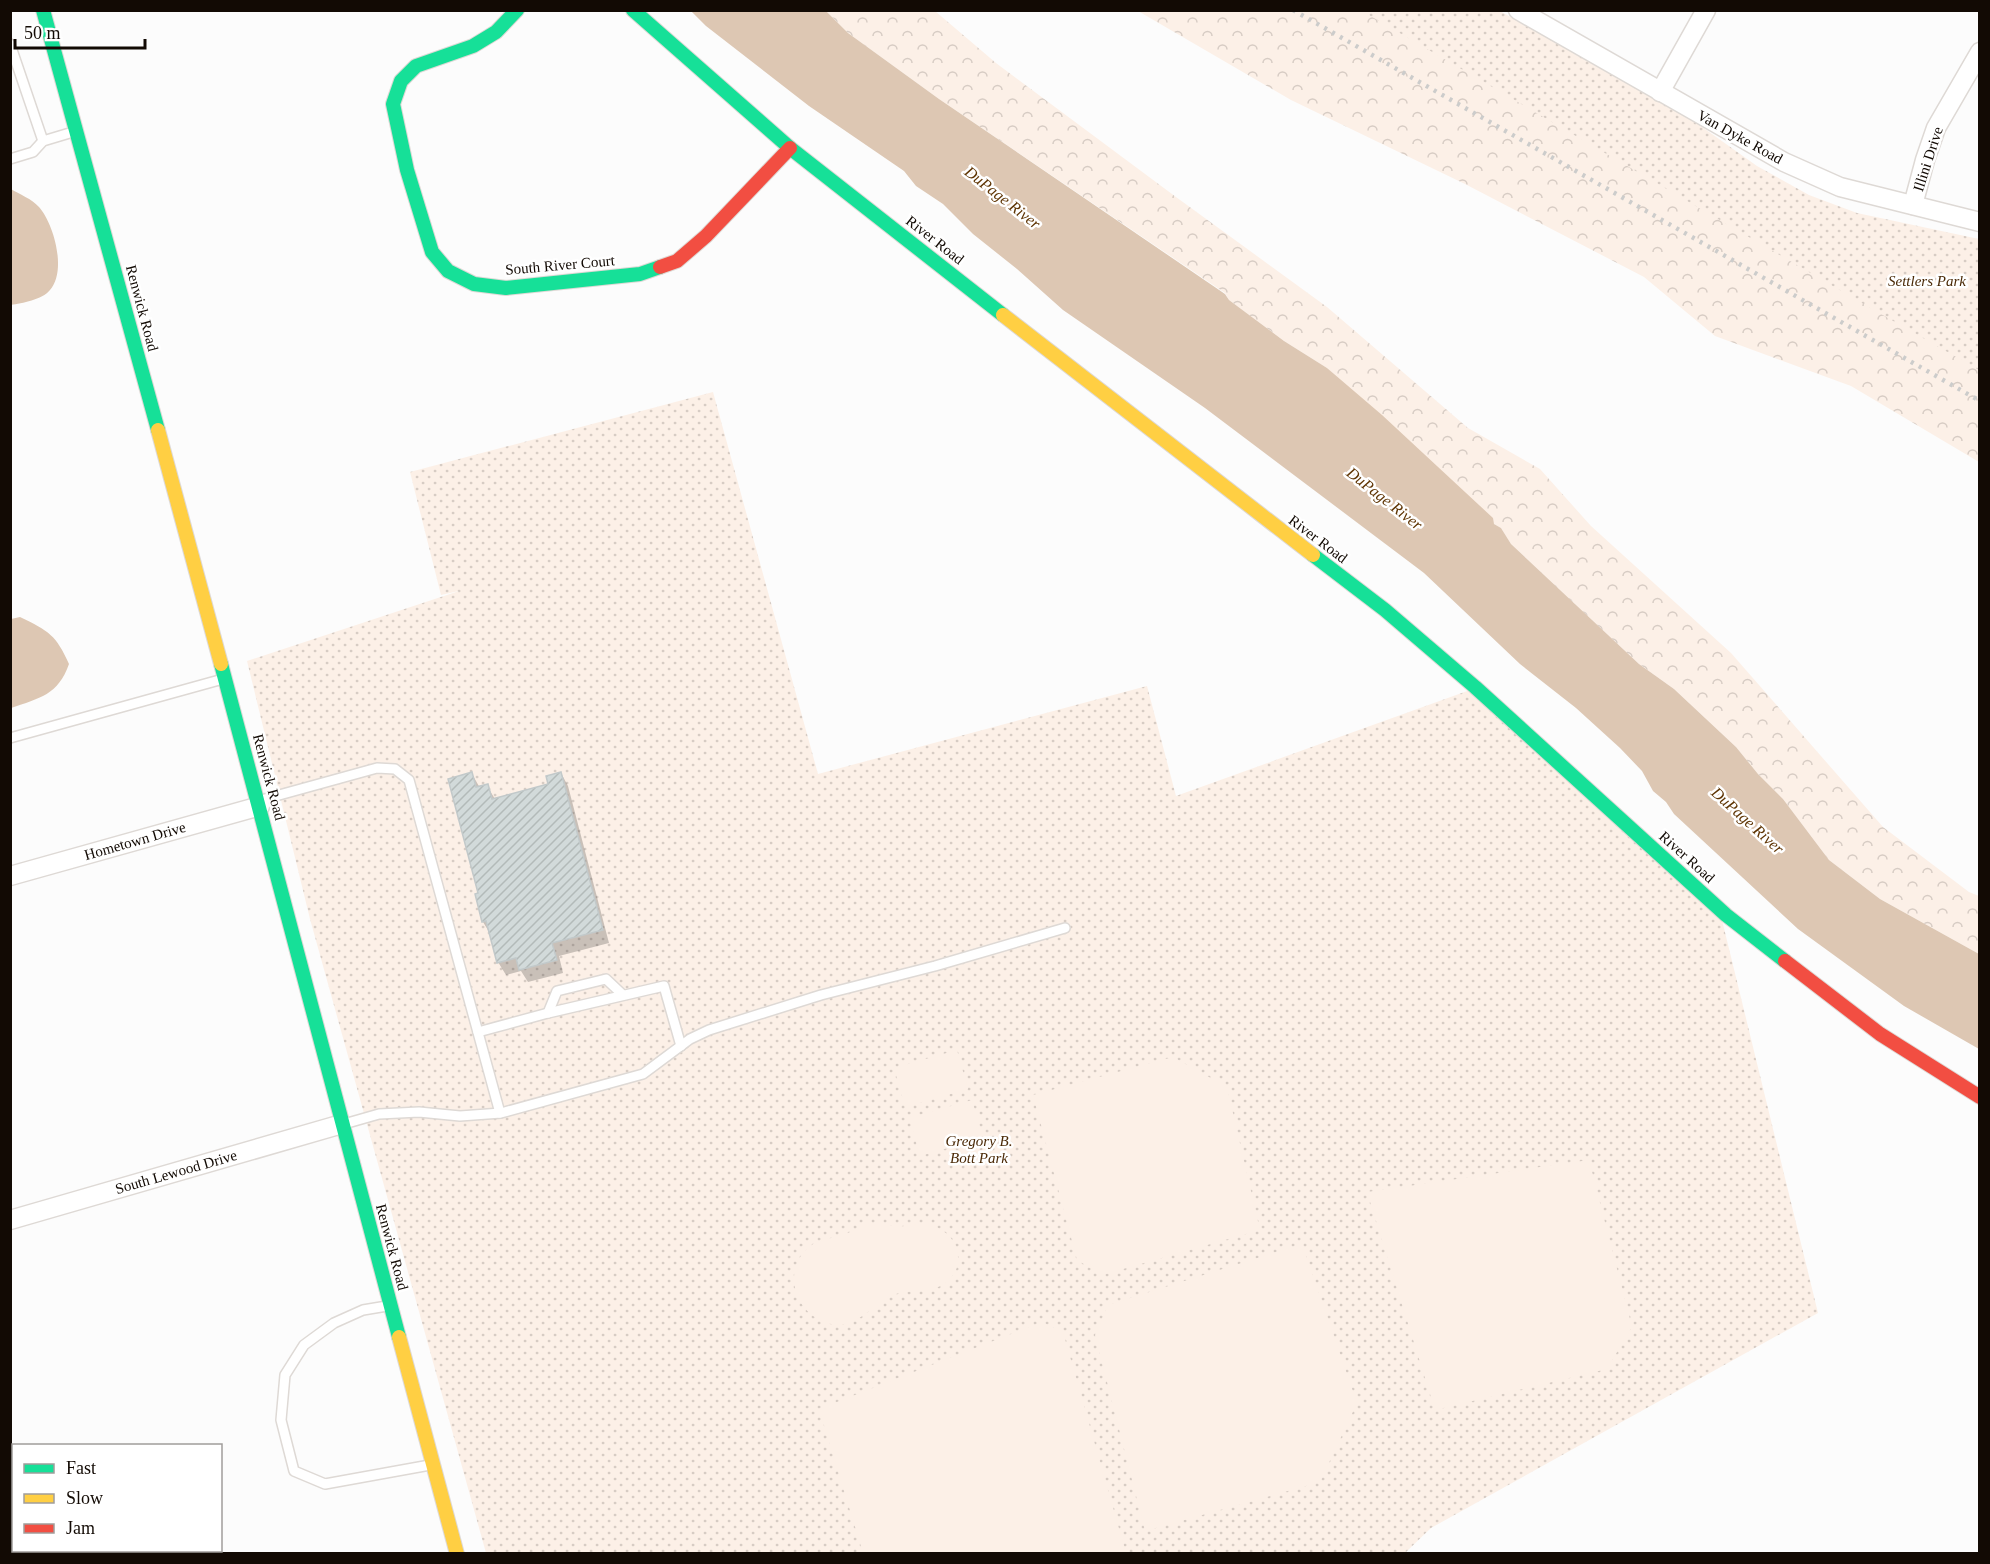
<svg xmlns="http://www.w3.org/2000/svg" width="1990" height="1564" viewBox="0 0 1990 1564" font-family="Georgia,serif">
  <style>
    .forest { fill: url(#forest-crowns) }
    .park { fill: url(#park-dots) }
    .pitch { fill: #fcf0e7 }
    .water { fill: #ddc7b3 }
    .shadow { fill: #0003 }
    .building { fill: url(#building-hatch); stroke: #c2c9ca; stroke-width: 1.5 }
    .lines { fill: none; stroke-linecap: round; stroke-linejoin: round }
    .lane-casing { stroke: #ded9d5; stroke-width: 12 }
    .street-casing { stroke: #ded9d5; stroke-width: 21 }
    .fast-casing { stroke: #ded9d5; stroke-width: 16 }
    .slow-casing { stroke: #ded9d5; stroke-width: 16 }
    .jam-casing { stroke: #ded9d5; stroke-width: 16 }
    .lane { stroke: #fff; stroke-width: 9 }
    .street { stroke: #fff; stroke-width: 18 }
    .fast { stroke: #16e098; stroke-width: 14 }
    .slow { stroke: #ffcf43; stroke-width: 14 }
    .jam { stroke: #f24e42; stroke-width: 14 }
    .rail { stroke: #cccccb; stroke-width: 4.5; stroke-dasharray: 3 6; stroke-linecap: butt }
    .labels { text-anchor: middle; stroke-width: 5; stroke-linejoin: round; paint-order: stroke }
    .street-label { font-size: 15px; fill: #120a04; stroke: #fff }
    .park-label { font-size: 15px; font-style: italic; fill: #4a2906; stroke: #fff }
    .water-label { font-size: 16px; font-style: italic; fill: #5f3504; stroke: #fff }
  </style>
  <defs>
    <pattern id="forest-crowns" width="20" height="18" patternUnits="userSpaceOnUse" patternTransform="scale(1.5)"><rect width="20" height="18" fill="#fcf0e7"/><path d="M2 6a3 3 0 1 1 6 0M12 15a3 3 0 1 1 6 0" fill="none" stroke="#d7ccc4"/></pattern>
    <pattern id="park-dots" width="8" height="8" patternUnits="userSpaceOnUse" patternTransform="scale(1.5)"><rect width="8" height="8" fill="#fcf0e7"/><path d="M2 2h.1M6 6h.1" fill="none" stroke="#d7ccc4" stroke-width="1.8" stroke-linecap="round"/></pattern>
    <pattern id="building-hatch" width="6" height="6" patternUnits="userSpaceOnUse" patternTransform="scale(1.5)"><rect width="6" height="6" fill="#d2dada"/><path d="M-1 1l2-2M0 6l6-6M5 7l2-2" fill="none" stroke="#b3bab9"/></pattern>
  </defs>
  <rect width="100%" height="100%" fill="#fcfcfc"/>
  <!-- forest -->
  <g class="forest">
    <path d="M1477 10 1979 324V462L1851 386 1715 336 1644 277 1465 184 1291 100 1138 11Z"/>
    <path d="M826 11H935L996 63 1176 197 1327 307 1468 428 1540 469 1591 526 1731 653 1883 827 1969 892 1979 896V954L1880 899 1829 860 1783 799 1758 774 1736 747 1674 689 1639 664 1511 544 1501 528 1494 524 1327 368 1284 341 1229 300 1225 293 939 99 848 33Z"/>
  </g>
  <!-- park -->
  <g class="park">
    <path d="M1362 11H1500L1688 117 1757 166 1809 195 1857 213 1979 239V370L1867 306Z"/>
    <path d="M713 392 818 774 1147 686 1176 796 1470 690 1721 916 1818 1313 1431 1528 1405 1553H486L310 919 247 661 459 591 441 595 410 472Z"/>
  </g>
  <!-- pitch -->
  <g class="pitch">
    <path d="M957 1050 968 1089 905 1107 894 1068Z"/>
    <path d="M1173 1057 1227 1087 1260 1230 1102 1275 1077 1260 1033 1095Z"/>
    <path d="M972 1100 983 1138 920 1156 909 1118Z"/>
    <path d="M1589 1160 1632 1327 1607 1369 1435 1410 1367 1192Z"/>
    <path d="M868 1223C879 1223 888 1226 899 1226 908 1227 919 1223 926 1224 943 1227 958 1240 958 1257 959 1268 953 1278 944 1284 929 1294 908 1288 891 1296 871 1306 856 1329 831 1324 796 1317 780 1271 809 1247 820 1238 831 1239 843 1235 852 1232 859 1226 868 1223Z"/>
    <path d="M1302 1244 1357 1403 1320 1482 1145 1531 1095 1335 1108 1305Z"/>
    <path d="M1042 1322 1063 1332 1126 1553H863L819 1409Z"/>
  </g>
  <!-- water -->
  <g class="water">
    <path d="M691 11H826L848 33 939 99 1225 294 1229 300 1284 341 1327 368 1382 415 1493 518 1494 524 1501 528 1511 544 1639 664 1674 689 1736 747 1758 774 1783 799 1829 860 1880 899 1979 954V1049L1904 1006 1798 929 1674 814 1666 802 1653 791 1642 771 1620 748 1576 708 1520 664 1424 573 1205 408 1063 310 1017 269 973 234 943 204 916 186 904 171 809 106 706 26Z"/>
    <path d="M11 189C19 194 32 199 39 207 54 224 67 271 50 290 42 300 22 303 11 305Z"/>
    <path d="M20 617C49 631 56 635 69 664 58 695 40 698 11 708V619Z"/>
  </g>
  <!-- shadow -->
  <path class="shadow" d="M561 773 568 786 609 943 559 956 563 973 528 982 521 971 506 975 498 962 491 935 483 922 476 895 480 894 472 774 480 788 487 786 495 799 550 785Z"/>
  <!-- building -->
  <path class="building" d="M472 772 476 787 488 784 492 799 548 784 546 776 561 772 603 930 552 943 557 960 519 970 516 958 497 963 486 921 482 922 475 894 478 893 448 779Z"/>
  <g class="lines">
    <!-- lane casing -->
    <g class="lane-casing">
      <g id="lane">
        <path d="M10 44 43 141"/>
        <path d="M10 159 33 152 43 141 73 132"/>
        <path d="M10 738 223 679"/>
        <path d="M261 800 377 768 395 769 409 780 500 1113"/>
        <path d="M548 1013 557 991 606 979 623 995"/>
        <path d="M478 1032 548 1013 664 986 681 1046"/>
        <path d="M344 1124 379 1114 419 1112 460 1116 501 1113 643 1074 690 1039 709 1030 821 995 935 966 1065 928"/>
        <path d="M387 1306 363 1310 334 1323 304 1345 285 1375 281 1420 294 1471 325 1484 430 1465"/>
      </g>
    </g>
    <!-- street casing -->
    <g class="street-casing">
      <g id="street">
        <path d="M1518 10 1784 162 1840 187 1980 222"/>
        <path d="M1660 92 1706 10"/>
        <path d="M1913 205 1925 160 1936 128 1980 52"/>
        <path d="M10 876 260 806"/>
        <path d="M10 1220 342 1124"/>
      </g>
    </g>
    <!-- fast casing -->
    <g class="fast-casing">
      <g id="fast">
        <path d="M43 10 158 430"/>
        <path d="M517 10 496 32 473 46 416 66 401 81 393 104 407 170 432 252 448 271 474 284 506 288 640 274 660 267"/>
        <path d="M633 10 790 148 1003 315"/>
        <path d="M1313 555 1385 610 1475 687 1726 915 1785 961"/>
        <path d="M221 664 399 1337"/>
      </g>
    </g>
    <!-- slow casing -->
    <g class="slow-casing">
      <g id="slow">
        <path d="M1003 315 1313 555"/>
        <path d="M158 430 221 664"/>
        <path d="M399 1337 457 1554"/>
      </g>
    </g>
    <!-- jam casing -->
    <g class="jam-casing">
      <g id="jam">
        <path d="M660 267 677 261 706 236 790 148"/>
        <path d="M1785 961 1880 1034 1980 1097"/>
      </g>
    </g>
    <!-- lane -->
    <use href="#lane" class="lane"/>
    <!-- street -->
    <use href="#street" class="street"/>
    <!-- fast -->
    <use href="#fast" class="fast"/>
    <!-- slow -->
    <use href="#slow" class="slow"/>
    <!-- jam -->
    <use href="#jam" class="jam"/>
    <!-- rail -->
    <path class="rail" d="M1293 10 1980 401"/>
  </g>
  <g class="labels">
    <!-- street labels -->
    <g class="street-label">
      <text transform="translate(1740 137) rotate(29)" y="5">Van Dyke Road</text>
      <text transform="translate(1928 159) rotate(-72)" y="5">Illini Drive</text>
      <text transform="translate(935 240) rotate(38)" y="5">River Road</text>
      <text transform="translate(560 265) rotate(-5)" y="5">South River Court</text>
      <text transform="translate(142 308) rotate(75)" y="5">Renwick Road</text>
      <text transform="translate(1318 539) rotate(37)" y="5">River Road</text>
      <text transform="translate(269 777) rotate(75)" y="5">Renwick Road</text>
      <text transform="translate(135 841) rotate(-16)" y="5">Hometown Drive</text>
      <text transform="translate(1687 857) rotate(42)" y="5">River Road</text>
      <text transform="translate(176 1172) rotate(-16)" y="5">South Lewood Drive</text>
      <text transform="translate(392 1247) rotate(75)" y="5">Renwick Road</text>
    </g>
    <!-- park labels -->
    <g class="park-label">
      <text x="1927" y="286">Settlers Park</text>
      <text x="979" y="1146">Gregory B.<tspan x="979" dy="17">Bott Park</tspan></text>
    </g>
    <!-- water labels -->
    <g class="water-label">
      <text transform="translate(1003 197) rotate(38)" y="6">DuPage River</text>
      <text transform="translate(1385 498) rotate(38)" y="6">DuPage River</text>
      <text transform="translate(1748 820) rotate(42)" y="6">DuPage River</text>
    </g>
  </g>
  <!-- border -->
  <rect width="1990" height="1564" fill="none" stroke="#120a04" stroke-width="24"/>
  <!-- legend -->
  <rect x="12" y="1444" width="210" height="108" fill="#ffffff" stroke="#a09d9b" stroke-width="1.5"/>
  <rect x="24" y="1464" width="30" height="9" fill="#16e098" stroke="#a09d9b" stroke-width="1.5"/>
  <text x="66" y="1474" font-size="18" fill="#120a04">Fast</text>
  <rect x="24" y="1494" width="30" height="9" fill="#ffcf43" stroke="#a09d9b" stroke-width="1.5"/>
  <text x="66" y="1504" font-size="18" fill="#120a04">Slow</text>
  <rect x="24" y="1524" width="30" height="9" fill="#f24e42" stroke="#a09d9b" stroke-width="1.5"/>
  <text x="66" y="1534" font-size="18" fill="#120a04">Jam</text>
  <!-- scale -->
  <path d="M15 39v9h130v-9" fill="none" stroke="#120a04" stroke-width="3"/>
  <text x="24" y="39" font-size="18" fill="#120a04" stroke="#ffffff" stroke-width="4.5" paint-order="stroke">50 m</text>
</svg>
